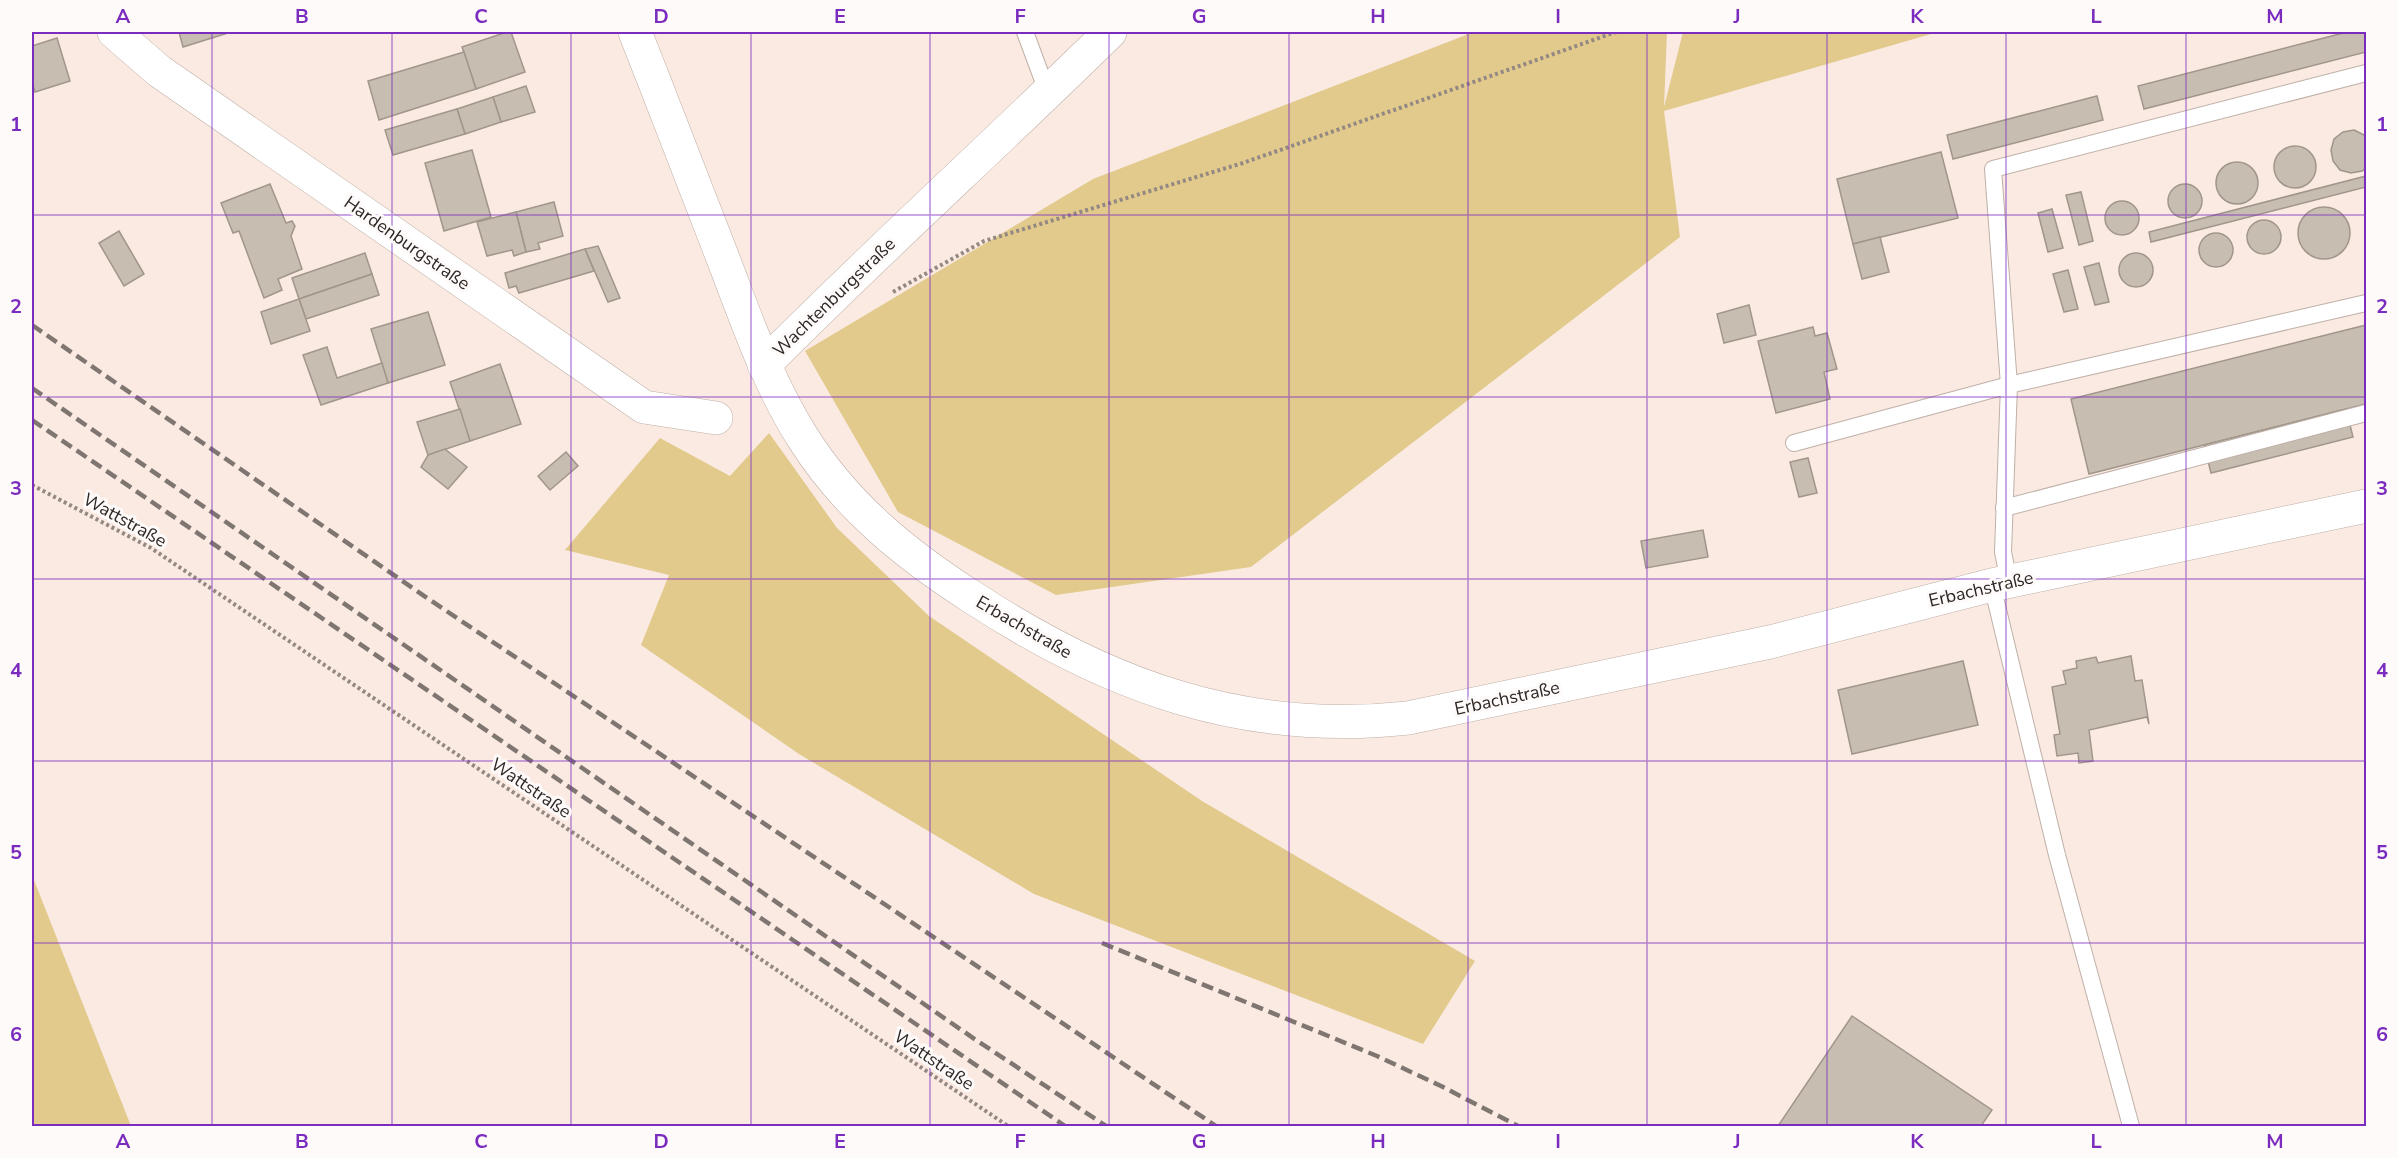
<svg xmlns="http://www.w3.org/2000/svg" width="2398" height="1158" viewBox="0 0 2398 1158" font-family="'Nunito Sans',sans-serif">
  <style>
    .green { fill: #e2ca8d }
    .building { fill: #c8bdb1; stroke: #a1968b; stroke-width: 1.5 }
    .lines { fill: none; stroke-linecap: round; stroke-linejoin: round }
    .lane-casing { stroke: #bfb0a8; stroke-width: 18 }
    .street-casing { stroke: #bfb0a8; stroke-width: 34 }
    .path { stroke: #938882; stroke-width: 4; stroke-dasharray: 3 3; stroke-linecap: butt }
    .lane { stroke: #fff; stroke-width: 16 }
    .street { stroke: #fff; stroke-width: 33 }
    .rail { stroke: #807671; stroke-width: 4.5; stroke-dasharray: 12 6; stroke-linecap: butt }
    .grid { fill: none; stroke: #7b2cbf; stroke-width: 1.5; stroke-opacity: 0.55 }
    .labels { text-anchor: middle; stroke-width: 6; stroke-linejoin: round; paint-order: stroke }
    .street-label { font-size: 18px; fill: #2d2724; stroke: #fdfaf9 }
    .neatline { fill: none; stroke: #7b2cbf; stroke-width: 2 }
    .grid-label { font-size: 20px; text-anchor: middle; font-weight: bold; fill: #7b2cbf }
  </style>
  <rect width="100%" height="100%" fill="#faeae2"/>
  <!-- green -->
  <g class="green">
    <path d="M1466 32H1667L1664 107 1683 32H1938L1664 111 1680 237 1251 567 1056 595 898 512 805 351 1093 179 1466 35Z"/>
    <path d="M769 433 837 528 929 616 1202 801 1475 961 1423 1044 1034 894 799 754 641 645 669 575 565 550 660 438 730 476Z"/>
    <path d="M32 875 131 1126H32Z"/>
  </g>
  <!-- building -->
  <g class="building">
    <path d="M179 32H231L183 47Z"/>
    <path d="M507 32H511L525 72 476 89 462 47Z"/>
    <path d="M2347 32H2366V52L2144 109 2138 86Z"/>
    <path d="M57 38 70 81 35 92 32 82V46Z"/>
    <path d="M464 52 476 89 379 120 368 81Z"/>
    <path d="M526 86 535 112 501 122 493 97Z"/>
    <path d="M2097 96 2103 120 1953 159 1947 135Z"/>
    <path d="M493 97 501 122 465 134 457 109Z"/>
    <path d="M457 109 465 134 393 155 385 130Z"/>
    <path d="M2354 130 2366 136V168L2362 171 2351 173 2340 170 2333 161 2331 150 2334 139 2343 132Z"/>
    <circle cx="2295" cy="167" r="21"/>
    <path d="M472 150 491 217 444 231 425 163Z"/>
    <path d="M1941 152 1958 218 1853 244 1837 179Z"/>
    <circle cx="2237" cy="183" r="21"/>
    <path d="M2366 176V187L2151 242 2149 232Z"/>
    <path d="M270 184 286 223 292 221 295 226 291 236 302 269 278 279 282 290 264 298 239 231 233 233 221 203Z"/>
    <circle cx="2185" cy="201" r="17"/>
    <path d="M2081 192 2093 241 2079 245 2066 195Z"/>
    <circle cx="2122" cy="218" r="17"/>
    <path d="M554 202 563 236 538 243 540 249 526 252 516 212Z"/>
    <circle cx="2324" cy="233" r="26"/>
    <path d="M2052 209 2063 248 2048 252 2038 213Z"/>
    <path d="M516 212 526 252 514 256 512 250 487 256 477 222Z"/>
    <circle cx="2264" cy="237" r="17"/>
    <path d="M119 231 144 274 124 286 99 243Z"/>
    <circle cx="2216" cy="250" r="17"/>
    <path d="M1880 237 1889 272 1862 279 1853 244Z"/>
    <path d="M598 246 620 298 608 302 585 249Z"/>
    <path d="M585 249 594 271 519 293 516 286 509 288 505 273Z"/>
    <path d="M365 253 372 274 299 299 292 278Z"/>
    <circle cx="2136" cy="270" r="17"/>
    <path d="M2099 263 2109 302 2095 305 2084 267Z"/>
    <path d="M2068 270 2078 309 2064 312 2053 274Z"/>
    <path d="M372 274 379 295 306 319 299 299Z"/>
    <path d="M299 299 310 331 271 344 261 312Z"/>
    <path d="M1749 305 1756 335 1724 343 1717 314Z"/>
    <path d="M428 312 445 365 388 383 371 329Z"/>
    <path d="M2366 325V404L2089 474 2071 399Z"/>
    <path d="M1813 327 1815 336 1827 333 1837 369 1824 372 1830 399 1776 413 1758 341Z"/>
    <path d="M327 347 337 378 382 363 388 383 321 405 303 355Z"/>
    <path d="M500 364 521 424 470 441 450 382Z"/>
    <path d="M460 409 470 441 428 455 417 422Z"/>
    <path d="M2346 409 2353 437 2211 473 2204 445Z"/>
    <path d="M445 449 467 467 448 489 421 467 428 455Z"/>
    <path d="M566 452 578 466 550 490 538 476Z"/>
    <path d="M1808 458 1817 493 1799 497 1790 462Z"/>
    <path d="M1703 530 1708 557 1646 568 1641 541Z"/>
    <path d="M2131 656 2135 681 2142 680 2149 724 2147 717 2089 730 2093 761 2079 763 2078 753 2057 756 2054 735 2060 734 2052 687 2066 684 2063 671 2077 668 2076 661 2096 657 2098 663Z"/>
    <path d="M1963 661 1978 725 1852 754 1838 690Z"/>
    <path d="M1852 1016 1992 1110 1981 1126H1778Z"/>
  </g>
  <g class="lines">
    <!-- lane casing -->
    <g class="lane-casing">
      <g id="lane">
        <path d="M1025 32 1048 94"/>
        <path d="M1794 443 2009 385 2366 303"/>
        <path d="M2004 508 2366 413"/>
        <path d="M2009 582 2003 552 2009 385 1993 169 2366 73"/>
        <path d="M1992 585 2057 855 2131 1126"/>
      </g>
    </g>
    <!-- street casing -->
    <g class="street-casing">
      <g id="street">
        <path d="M114 32 159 71 644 407 716 418"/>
        <path d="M635 32C665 108 694 184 724 261 747 321 768 383 803 438 846 506 905 554 972 597 1108 686 1244 736 1408 718L1770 642 1992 585 2366 506"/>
        <path d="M764 365C877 251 996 144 1110 32"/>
      </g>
    </g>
    <!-- path -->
    <g class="path">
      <path d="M893 292 984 241 1243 163 1616 32"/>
      <path d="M32 485 151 548 1008 1126"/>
    </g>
    <!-- lane -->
    <use href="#lane" class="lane"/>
    <!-- street -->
    <use href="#street" class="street"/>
    <!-- rail -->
    <g class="rail">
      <path d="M32 325 430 600 1216 1126"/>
      <path d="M32 388 976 1040 1106 1126"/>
      <path d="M32 420 1065 1126"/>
      <path d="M1102 943 1377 1056 1441 1086 1518 1126"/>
    </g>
  </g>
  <!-- grid -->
  <path class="grid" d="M212 32V1126M392 32V1126M571 32V1126M751 32V1126M930 32V1126M1109 32V1126M1289 32V1126M1468 32V1126M1647 32V1126M1827 32V1126M2006 32V1126M2186 32V1126M32 215H2366M32 397H2366M32 579H2366M32 761H2366M32 943H2366"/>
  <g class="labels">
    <!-- street labels -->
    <g class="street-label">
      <text transform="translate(407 243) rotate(35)" y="6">Hardenburgstraße</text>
      <text transform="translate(834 297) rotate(-44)" y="6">Wachtenburgstraße</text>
      <text transform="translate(125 520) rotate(29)" y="6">Wattstraße</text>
      <text transform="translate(1981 589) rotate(-13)" y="6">Erbachstraße</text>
      <text transform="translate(1024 627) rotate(30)" y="6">Erbachstraße</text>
      <text transform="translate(1507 698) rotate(-12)" y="6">Erbachstraße</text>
      <text transform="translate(531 788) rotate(34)" y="6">Wattstraße</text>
      <text transform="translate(934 1060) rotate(34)" y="6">Wattstraße</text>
    </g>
  </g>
  <!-- border -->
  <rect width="2398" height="1158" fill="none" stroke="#fdfaf9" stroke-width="66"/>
  <rect x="33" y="33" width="2332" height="1092" class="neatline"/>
  <g class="grid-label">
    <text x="123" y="23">A</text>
    <text x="302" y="23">B</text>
    <text x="481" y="23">C</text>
    <text x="661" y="23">D</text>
    <text x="840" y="23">E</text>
    <text x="1020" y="23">F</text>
    <text x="1199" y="23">G</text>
    <text x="1378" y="23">H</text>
    <text x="1558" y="23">I</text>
    <text x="1737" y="23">J</text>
    <text x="1917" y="23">K</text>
    <text x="2096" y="23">L</text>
    <text x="2275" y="23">M</text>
    <text x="16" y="131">1</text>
    <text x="2382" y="131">1</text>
    <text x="16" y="313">2</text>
    <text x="2382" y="313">2</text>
    <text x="16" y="495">3</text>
    <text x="2382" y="495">3</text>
    <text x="16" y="677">4</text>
    <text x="2382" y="677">4</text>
    <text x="16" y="859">5</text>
    <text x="2382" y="859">5</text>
    <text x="16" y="1041">6</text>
    <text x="2382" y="1041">6</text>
    <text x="123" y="1148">A</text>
    <text x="302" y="1148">B</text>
    <text x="481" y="1148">C</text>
    <text x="661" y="1148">D</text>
    <text x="840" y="1148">E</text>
    <text x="1020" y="1148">F</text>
    <text x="1199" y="1148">G</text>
    <text x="1378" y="1148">H</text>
    <text x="1558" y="1148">I</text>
    <text x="1737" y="1148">J</text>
    <text x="1917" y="1148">K</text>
    <text x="2096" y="1148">L</text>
    <text x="2275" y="1148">M</text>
  </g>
</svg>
